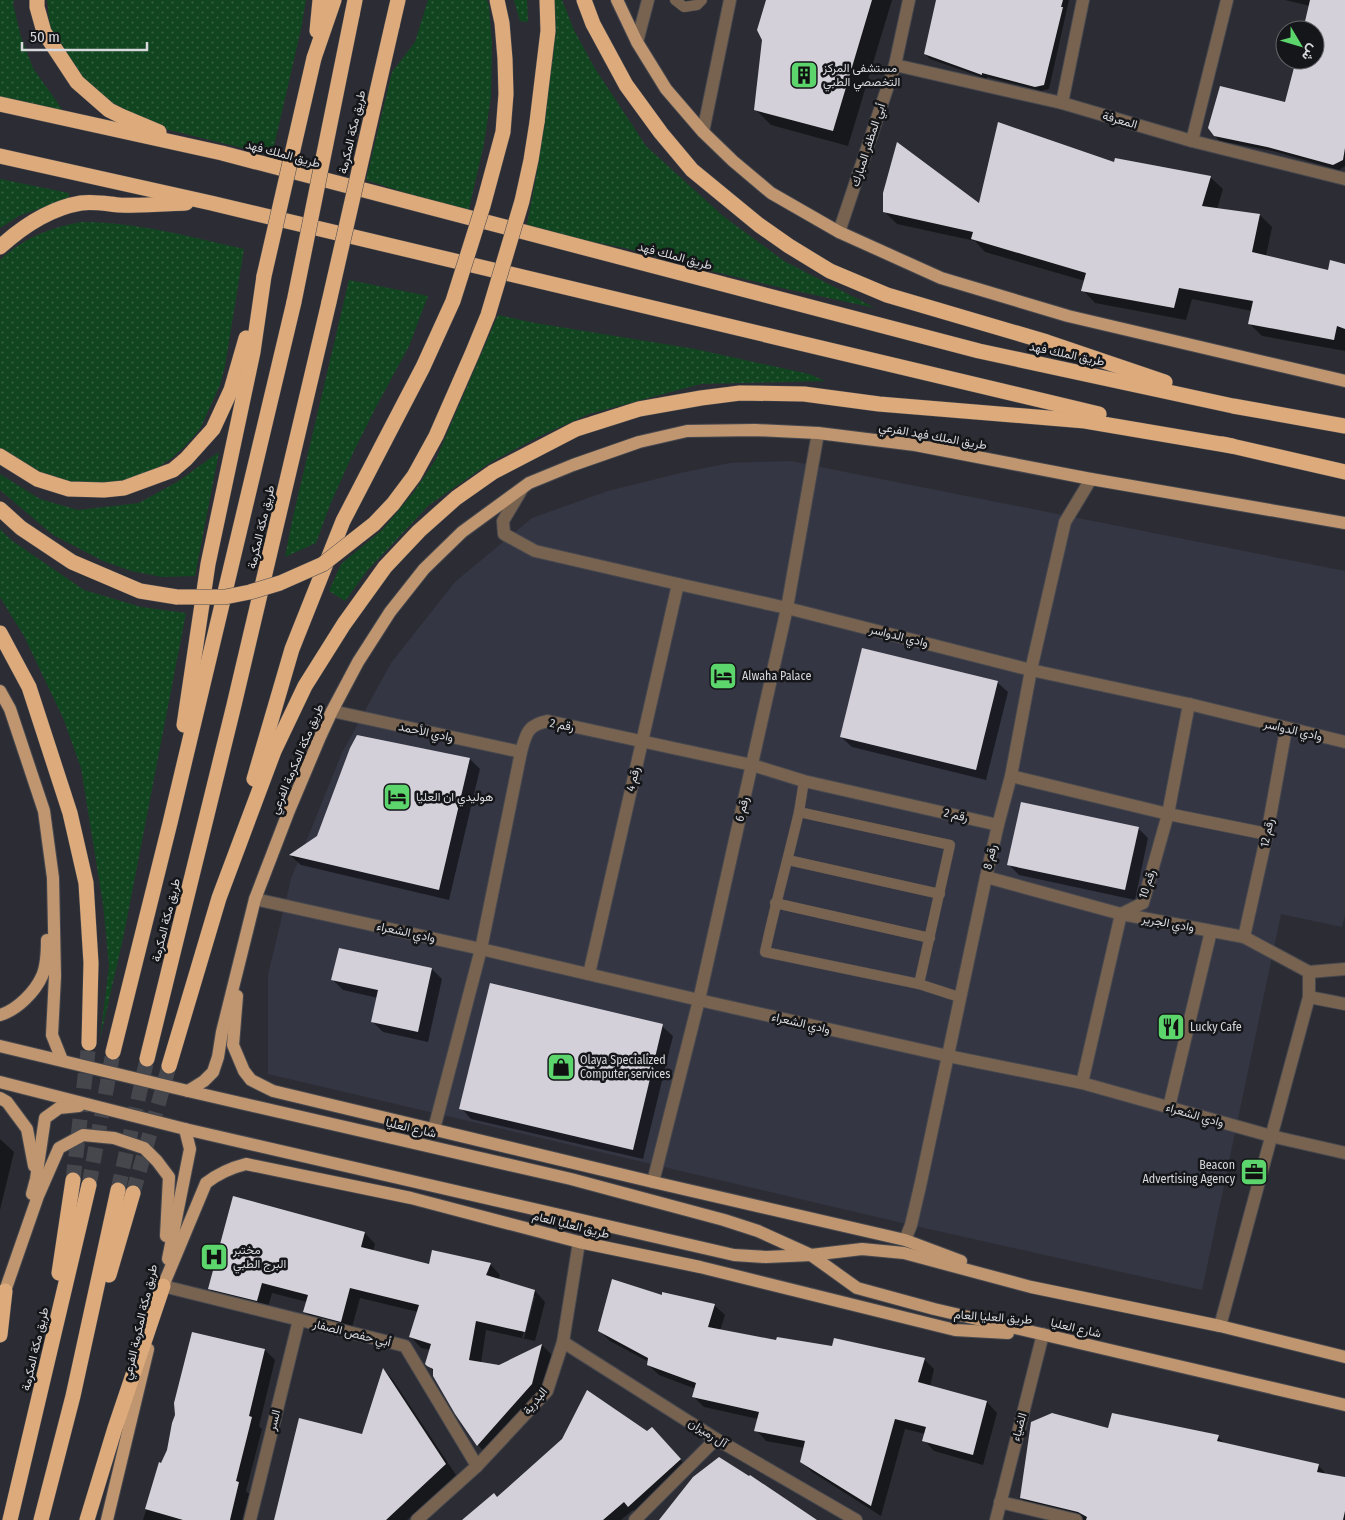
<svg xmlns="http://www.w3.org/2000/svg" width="1345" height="1520" viewBox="0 0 1345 1520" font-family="'Fira Sans Condensed',Vazirmatn,sans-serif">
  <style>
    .built { fill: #343643 }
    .green { fill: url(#green-dots) }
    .shadow { fill: #0007; fill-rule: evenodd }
    .building { fill: #d3d0d9 }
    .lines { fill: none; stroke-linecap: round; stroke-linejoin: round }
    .motorway-tunnel { stroke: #46474d; stroke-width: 15; stroke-dasharray: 15 8; stroke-linecap: butt }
    .service-casing { stroke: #47484f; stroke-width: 11 }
    .minor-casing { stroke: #47484f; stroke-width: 14 }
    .primary-casing { stroke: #47484f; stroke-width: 14 }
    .motorway-casing { stroke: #47484f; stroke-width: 16 }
    .service { stroke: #776350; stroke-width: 10 }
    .minor { stroke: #776350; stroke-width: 12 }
    .primary { stroke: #bf966f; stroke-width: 12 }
    .motorway { stroke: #dcaa7b; stroke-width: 15 }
    .motorway-bridge-casing { stroke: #47484f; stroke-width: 16; stroke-linecap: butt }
    .motorway-bridge { stroke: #dcaa7b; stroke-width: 15 }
    .labels { text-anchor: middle; stroke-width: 5; stroke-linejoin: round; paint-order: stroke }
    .poi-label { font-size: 12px; fill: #d7d8dc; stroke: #151619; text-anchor: start }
    .street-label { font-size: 12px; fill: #d7d8dc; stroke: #151619 }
  </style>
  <defs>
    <pattern id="green-dots" width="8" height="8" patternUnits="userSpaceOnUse" patternTransform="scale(1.25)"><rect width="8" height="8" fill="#11451f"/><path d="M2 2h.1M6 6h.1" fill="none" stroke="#335f3f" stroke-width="1.8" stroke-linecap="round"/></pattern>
  </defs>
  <rect width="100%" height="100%" fill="#2c2d34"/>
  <!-- built -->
  <path class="built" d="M790 461 1345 571V916L1342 927 1281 914 1202 1290 911 1225 268 1074V975L291 879 342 753 391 663 455 582 532 518 608 491 685 472 730 463Z"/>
  <!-- green -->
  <g class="green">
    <path d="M0 0H14L13 4 21 37 33 68 66 115 0 105Z"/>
    <path d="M47 0H306L301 29 272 155 144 124 89 90 59 50 50 26Z"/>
    <path d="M428 0H487L489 6 492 44 491 96 484 144 468 213 366 180 392 72 415 42Z"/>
    <path d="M514 0H527L528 22 520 21Z"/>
    <path d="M553 0H562L574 30 594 67 646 146 723 216 784 261 875 308 782 288 699 268 625 248 526 229 537 172 554 48Z"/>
    <path d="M0 179 69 193V198L19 216 0 228Z"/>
    <path d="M82 222C136 222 191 237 244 249L225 366 220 385 200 429 186 445 172 458 154 470 116 483 75 485 36 474 0 449V260C23 238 51 227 82 222Z"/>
    <path d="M349 280 428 296 409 346 376 407 354 451 330 505 316 543 285 557 292 521Z"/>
    <path d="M498 315 535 323 695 349 809 374 825 381 701 384 589 414 540 436 491 462 429 505 367 571 345 601 329 591 341 564 382 530 414 492 436 459Z"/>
    <path d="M219 452 195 576 162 577 131 571 103 561 53 535 0 490V474L40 499 78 510 139 503 177 482Z"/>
    <path d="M0 529 11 540 84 590 141 607 186 613 124 934 100 1039 109 966 103 904 81 768 64 720 24 636 0 597Z"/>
  </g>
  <!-- shadow -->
  <g class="shadow">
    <path d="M768 0H892L848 146 771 125 755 109Z"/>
    <path d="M936 0H1069L1049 89 1041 91 987 77V79L930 59 925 54Z"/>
    <path d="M1285 0H1345V166L1339 170 1273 151 1220 141 1215 136 1286 104 1297 60H1315V30H1304L1310 6Z"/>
    <path d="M1115 163 1210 177 1223 189 1217 209 1260 215 1272 227 1266 256 1329 271 1345 265V351L1262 336 1249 323 1252 311 1192 299 1186 320 1095 303 1083 290 1085 281 985 252 975 241 897 224 884 211 980 205Z"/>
    <path d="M997 682 1008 692 986 780 852 747 841 737Z"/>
    <path d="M470 759 480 769 449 900 301 865 291 856 319 837Z"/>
    <path d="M1138 828 1148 838 1135 900 1019 875 1009 865Z"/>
    <path d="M432 969 442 979 428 1042 383 1032 373 1022 378 998 343 990 333 980Z"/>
    <path d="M662 1026 673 1036 643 1159 471 1119 461 1108Z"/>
    <path d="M0 1139 14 1152 0 1210Z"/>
    <path d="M365 1233 375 1244 373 1251 430 1265 490 1264 500 1275 498 1280 535 1291 545 1302 535 1341 486 1330 481 1363 500 1367 542 1345 552 1355 542 1395 488 1456 478 1445 456 1413 434 1372 428 1365 430 1350 421 1348 411 1337 418 1312 360 1298 351 1331 315 1322 305 1312 307 1302 272 1293 267 1311 219 1299 209 1288ZM486 1270H489L484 1281ZM533 1296H535L524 1338H522Z"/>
    <path d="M663 1297 714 1305 725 1315 720 1331 777 1342 924 1359 934 1369 930 1387 987 1402 997 1413 983 1465 934 1451 924 1440 926 1434 905 1429 881 1516 812 1472 801 1461 804 1448 766 1441 756 1430 758 1419 704 1407 694 1397 696 1389 659 1375 648 1365 649 1362 610 1341 600 1331Z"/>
    <path d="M265 1350 275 1360 259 1426 262 1429 246 1491 249 1494 242 1520H143L160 1464H161Z"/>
    <path d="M384 1370 393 1380 456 1475 407 1520H276L363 1435Z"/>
    <path d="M1109 1429 1218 1437 1225 1444 1318 1465 1328 1476 1345 1479V1520H1084L1031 1507 1021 1498Z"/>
    <path d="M648 1433 660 1437 688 1468 637 1514 633 1510 621 1520H464L498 1498Z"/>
  </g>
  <!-- building -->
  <g class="building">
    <path d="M766 0H872L833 131 754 110 762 40 757 30Z"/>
    <path d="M936 0H1063L1061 7H1063L1044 85 1035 87 982 73V75L924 54Z"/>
    <path d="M1310 0H1345V148L1343 160 1333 165 1267 147 1214 136 1208 128 1220 86 1285 102 1296 60H1315V30H1303Z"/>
    <path d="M998 122 1114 162 1115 158 1211 176 1202 206 1260 214 1252 252 1328 270 1330 260 1345 264V329L1337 326 1334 340 1248 324 1253 301 1179 288 1174 308 1081 291 1086 273 971 239 973 232 883 212V193L897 142 979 203Z"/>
    <path d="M862 648 998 681 976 770 840 737Z"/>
    <path d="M357 735 470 758 439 890 289 855 317 836 350 748Z"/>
    <path d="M1021 802 1139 827 1125 890 1007 865Z"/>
    <path d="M339 948 432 968 418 1032 371 1022 378 990 331 980Z"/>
    <path d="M490 983 663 1024 633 1150 459 1109Z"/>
    <path d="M233 1196 365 1232 361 1247 429 1264 432 1250 491 1263 486 1275 535 1290 525 1332 476 1321 469 1360 499 1365 542 1344 532 1384 477 1446 455 1414 433 1376V1369L427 1366 425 1364 431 1344 409 1337 419 1305 350 1288 341 1322 303 1312 308 1295 262 1283 257 1301 208 1289Z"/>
    <path d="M612 1279 662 1295V1292L715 1304 708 1327 776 1340 777 1337 832 1346 834 1338 925 1358 918 1382 987 1401 973 1455 922 1441 926 1427 895 1419 871 1506 800 1462 805 1441 754 1431 759 1412 692 1397 696 1383 647 1365 648 1358 598 1331Z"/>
    <path d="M192 1332 265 1349 249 1416 252 1417 236 1481 239 1482 230 1520H183L145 1509 159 1462 161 1463 167 1450 172 1423 175 1415 174 1403Z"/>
    <path d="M383 1368 446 1464 386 1520H274L299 1418 362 1434Z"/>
    <path d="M587 1390 647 1431 652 1427 681 1459 628 1507 624 1502 603 1520H462L494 1493 497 1497 562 1439Z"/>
    <path d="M1052 1413 1108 1428 1112 1413 1219 1435 1217 1441 1319 1464 1317 1472 1345 1477V1511L1343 1520H1086L1087 1517 1078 1512 1020 1498 1031 1422Z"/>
    <path d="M719 1457 749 1476 750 1475 817 1520H659L693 1477Z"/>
  </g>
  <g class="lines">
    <!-- motorway-tunnel -->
    <g class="motorway-tunnel">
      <path d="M73 1180 89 1043"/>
      <path d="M89 1185 113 1052"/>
      <path d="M118 1190 147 1059"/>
      <path d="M133 1193 169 1066"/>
    </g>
    <!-- service casing -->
    <g class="service-casing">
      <g id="service">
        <path d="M675 0 684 7 697 5 702 0"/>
        <path d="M804 781 799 812 950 845 919 984 959 997"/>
        <path d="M799 812C788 859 775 905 765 952L919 984"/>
        <path d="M788 860 940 894"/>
        <path d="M775 903 930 938"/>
      </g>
    </g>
    <!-- minor casing -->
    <g class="minor-casing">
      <g id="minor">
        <path d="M637 42 648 0"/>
        <path d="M895 65 1062 103 1192 141 1345 179"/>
        <path d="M1062 103 1083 0"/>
        <path d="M703 132 730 0"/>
        <path d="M1192 141 1227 0"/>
        <path d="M839 232 895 65 909 0"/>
        <path d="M522 489 503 521 504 534 535 551 678 584 787 608 1031 670 1189 704 1345 742"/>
        <path d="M332 711 521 752"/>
        <path d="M1011 776 1168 814 1267 834"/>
        <path d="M986 877 1121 914 1244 937 1309 972 1345 969"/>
        <path d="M255 899 481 949 699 1000 948 1056 1082 1083 1271 1136 1345 1153"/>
        <path d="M1244 937 1267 834 1286 729"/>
        <path d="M589 974 678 584"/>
        <path d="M1309 997 1345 1004"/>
        <path d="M1082 1083 1121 914 1143 903 1168 814 1189 704"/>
        <path d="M1169 1107 1211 931"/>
        <path d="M434 1129 481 949 521 752C526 734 527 725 548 721L752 765 804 781 998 825"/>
        <path d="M653 1182 699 1000 787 608 818 433"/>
        <path d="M905 1240 911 1225 921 1182 986 877 998 825 1011 776 1031 670 1065 522 1091 479"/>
        <path d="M163 1286 405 1346 477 1466"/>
        <path d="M1220 1326 1309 997V972"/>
        <path d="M563 1342 716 1439 856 1520"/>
        <path d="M1000 1502 1076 1520"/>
        <path d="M250 1520 299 1320"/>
        <path d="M417 1520 477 1466 547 1391 563 1342 579 1242"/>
        <path d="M635 1520 716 1439"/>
        <path d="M996 1520 1043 1334"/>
      </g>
    </g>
    <!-- primary casing -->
    <g class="primary-casing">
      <g id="primary">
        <path d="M617 0 637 42 666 89 703 132 733 161 771 193 839 232 941 278 1068 316 1345 381"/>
        <path d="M0 691 10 709 44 811 53 878 55 976 52 1035 62 1060"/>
        <path d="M237 996 233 1045 244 1071 251 1080 273 1091 653 1182 905 1240 961 1261"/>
        <path d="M0 1015C17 1010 35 992 42 976 47 965 47 951 47 940"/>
        <path d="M0 1046 188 1091 571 1179 724 1220 758 1231 811 1255 857 1288 934 1309 1345 1405"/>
        <path d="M0 1082 185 1129 734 1255 766 1257 811 1255 862 1249 904 1253 1031 1287 1220 1326 1345 1357"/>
        <path d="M188 1091 204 1081 213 1072 218 1057 222 1032 255 899 288 813 320 737 332 711 358 662 390 612 424 569 462 532 529 483 573 465 639 442 687 431 755 430 818 433 915 445 1091 479 1345 523"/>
        <path d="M0 1098 7 1102 27 1129 34 1166"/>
        <path d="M32 1194 36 1179 45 1118 59 1108 79 1106"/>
        <path d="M168 1259 190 1149 185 1129"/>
        <path d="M163 1286 206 1183C219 1173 230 1168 246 1164L411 1198 579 1242 700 1267 955 1330 1008 1333"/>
        <path d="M5 1291 38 1196 59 1148 83 1135 114 1138 144 1148 157 1161 169 1177 166 1236"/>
        <path d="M107 1520 148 1349"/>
      </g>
    </g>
    <!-- motorway casing -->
    <g class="motorway-casing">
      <g id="motorway">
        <path d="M37 0V7L44 32 77 82 109 110 121 116 159 132"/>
        <path d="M584 0 593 24 626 85 661 133 692 170 759 225 789 246 830 271 887 295 1047 342 1165 382"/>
        <path d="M352 15 355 0"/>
        <path d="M392 26 398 0"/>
        <path d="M317 31 320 0"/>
        <path d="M314 58 334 0"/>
        <path d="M0 104 222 153 979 351 1233 406 1345 426"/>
        <path d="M537 122 548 31 547 0"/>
        <path d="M0 156 211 203 1099 414"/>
        <path d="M0 247C22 227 51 208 81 203 93 201 108 204 120 205 142 206 164 204 186 203"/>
        <path d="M1223 444 1345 472"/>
        <path d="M0 456 37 479 69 489 104 490 124 488 173 470 186 459 213 429 231 390 246 338"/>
        <path d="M0 509 21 528 72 562 140 591 177 597"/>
        <path d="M0 633 29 687 70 813 86 883 91 963 89 1043"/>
        <path d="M184 725 208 564 253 352 264 276"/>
        <path d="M254 779 292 649 343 521 385 440"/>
        <path d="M113 1052 170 823 294 302"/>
        <path d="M147 1059 234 705 329 302"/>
        <path d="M169 1066 219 898 274 751 305 686 344 624 385 567 419 531 456 498 493 472 576 429 639 409 701 398 740 393 804 394 879 404 1085 421 1232 446"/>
        <path d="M59 1273 73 1180"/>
        <path d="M109 1275 133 1193"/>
        <path d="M0 1335 5 1291"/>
        <path d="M10 1520 89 1185"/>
        <path d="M41 1520 73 1396 118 1190"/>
        <path d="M87 1520 115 1428 163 1286"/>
      </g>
    </g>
    <!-- service -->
    <use href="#service" class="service"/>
    <!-- minor -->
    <use href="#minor" class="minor"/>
    <!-- primary -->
    <use href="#primary" class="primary"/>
    <!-- motorway -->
    <use href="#motorway" class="motorway"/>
    <!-- motorway-bridge casing -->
    <g class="motorway-bridge-casing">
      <g id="motorway-bridge">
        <path d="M264 276 314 58"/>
        <path d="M294 302 352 15"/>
        <path d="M329 302 392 26"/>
        <path d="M385 440 423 367 453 301 483 206 503 132 506 94 505 59 502 23 497 0"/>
        <path d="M177 597H225L250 592 280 583 323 564 374 524 393 504 414 476 436 436 472 354 488 315 522 201 531 160 537 122"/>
      </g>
    </g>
    <!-- motorway-bridge -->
    <use href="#motorway-bridge" class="motorway-bridge"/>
  </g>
  <!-- icons -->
  <defs>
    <g id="building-square" transform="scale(1.4375)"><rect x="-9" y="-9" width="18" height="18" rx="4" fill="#5cd56d" stroke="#151619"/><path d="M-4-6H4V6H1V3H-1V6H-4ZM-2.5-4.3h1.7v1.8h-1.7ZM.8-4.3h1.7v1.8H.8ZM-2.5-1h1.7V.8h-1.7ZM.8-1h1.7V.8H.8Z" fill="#111"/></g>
    <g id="hotel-square" transform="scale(1.4375)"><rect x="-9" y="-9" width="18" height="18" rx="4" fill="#5cd56d" stroke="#151619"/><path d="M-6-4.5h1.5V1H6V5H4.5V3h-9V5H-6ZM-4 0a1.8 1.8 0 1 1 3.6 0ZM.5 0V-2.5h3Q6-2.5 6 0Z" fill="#111"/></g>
    <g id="restaurant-square" transform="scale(1.4375)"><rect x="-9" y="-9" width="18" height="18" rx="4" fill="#5cd56d" stroke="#151619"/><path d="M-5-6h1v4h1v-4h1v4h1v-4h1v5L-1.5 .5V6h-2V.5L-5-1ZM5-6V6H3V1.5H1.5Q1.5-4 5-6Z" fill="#111"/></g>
    <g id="shop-square" transform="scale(1.4375)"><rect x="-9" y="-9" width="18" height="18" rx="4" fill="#5cd56d" stroke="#151619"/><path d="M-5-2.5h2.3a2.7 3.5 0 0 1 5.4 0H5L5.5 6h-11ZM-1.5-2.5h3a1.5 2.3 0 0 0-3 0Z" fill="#111"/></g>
    <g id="office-square" transform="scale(1.4375)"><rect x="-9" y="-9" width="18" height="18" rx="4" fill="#5cd56d" stroke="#151619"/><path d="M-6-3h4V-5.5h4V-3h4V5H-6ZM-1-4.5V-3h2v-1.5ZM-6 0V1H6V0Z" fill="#111"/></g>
    <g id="hospital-square" transform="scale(1.4375)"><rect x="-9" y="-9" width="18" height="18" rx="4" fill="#5cd56d" stroke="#151619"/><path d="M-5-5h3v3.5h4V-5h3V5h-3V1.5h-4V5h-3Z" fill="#111"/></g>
  </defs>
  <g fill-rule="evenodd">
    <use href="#building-square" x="804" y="75"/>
    <use href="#hotel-square" x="723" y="676"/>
    <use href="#hotel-square" x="397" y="797"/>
    <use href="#restaurant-square" x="1171" y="1027"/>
    <use href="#shop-square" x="561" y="1067"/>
    <use href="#office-square" x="1254" y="1172"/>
    <use href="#hospital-square" x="214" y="1257"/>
  </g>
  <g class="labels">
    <!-- poi labels -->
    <g class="poi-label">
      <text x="823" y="72">مستشفى المركز<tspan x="823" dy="14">التخصصي الطبي</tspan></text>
      <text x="742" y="680">Alwaha Palace</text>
      <text x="416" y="801">هوليدي ان العليا</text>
      <text x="1190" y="1031">Lucky Cafe</text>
      <text x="580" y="1064">Olaya Specialized<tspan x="580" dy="14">Computer services</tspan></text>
      <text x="1235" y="1169" text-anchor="end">Beacon<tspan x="1235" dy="14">Advertising Agency</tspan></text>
      <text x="233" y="1254">مختبر<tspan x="233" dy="14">البرج الطبي</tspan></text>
    </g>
    <!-- street labels -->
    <g class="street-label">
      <text transform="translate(1120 120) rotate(16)" y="4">المعرفة</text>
      <text transform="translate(352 132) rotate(-77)" y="4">طريق مكة المكرمة</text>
      <text transform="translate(868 145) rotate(-72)" y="4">أبي المظفر المبارك</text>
      <text transform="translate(283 154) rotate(15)" y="4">طريق الملك فهد</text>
      <text transform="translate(675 256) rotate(15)" y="4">طريق الملك فهد</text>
      <text transform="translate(1067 354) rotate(12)" y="4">طريق الملك فهد</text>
      <text transform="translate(933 436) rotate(10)" y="4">طريق الملك فهد الفرعي</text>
      <text transform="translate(261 527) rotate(-77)" y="4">طريق مكة المكرمة</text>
      <text transform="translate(899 636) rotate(14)" y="4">وادي الدواسر</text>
      <text transform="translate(562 725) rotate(10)" y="4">رقم 2</text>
      <text transform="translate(1293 730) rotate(13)" y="4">وادي الدواسر</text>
      <text transform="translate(426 732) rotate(12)" y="4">وادي الأحمد</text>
      <text transform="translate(297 759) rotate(-67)" y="4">طريق مكة المكرمة الفرعي</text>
      <text transform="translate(633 779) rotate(-77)" y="4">رقم 4</text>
      <text transform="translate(742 809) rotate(-77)" y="4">رقم 6</text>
      <text transform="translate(956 815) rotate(13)" y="4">رقم 2</text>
      <text transform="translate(1267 833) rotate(-78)" y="4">رقم 12</text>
      <text transform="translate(990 857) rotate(-77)" y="4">رقم 8</text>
      <text transform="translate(1147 884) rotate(-71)" y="4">رقم 10</text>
      <text transform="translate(166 920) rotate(-76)" y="4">طريق مكة المكرمة</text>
      <text transform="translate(1168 923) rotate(10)" y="4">وادي الجرير</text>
      <text transform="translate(406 932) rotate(12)" y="4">وادي الشعراء</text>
      <text transform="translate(801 1023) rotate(13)" y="4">وادي الشعراء</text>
      <text transform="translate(1195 1115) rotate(16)" y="4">وادي الشعراء</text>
      <text transform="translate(411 1128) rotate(13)" y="4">شارع العليا</text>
      <text transform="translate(571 1225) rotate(14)" y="4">طريق العليا العام</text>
      <text transform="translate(993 1317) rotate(4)" y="4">طريق العليا العام</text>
      <text transform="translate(140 1322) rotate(-77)" y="4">طريق مكة المكرمة الفرعي</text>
      <text transform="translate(1076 1328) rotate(13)" y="4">شارع العليا</text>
      <text transform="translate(352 1333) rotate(14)" y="4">أبي حفص الصفار</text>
      <text transform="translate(35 1349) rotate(-77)" y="4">طريق مكة المكرمة</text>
      <text transform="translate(535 1401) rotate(-51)" y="4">البدرية</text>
      <text transform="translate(274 1420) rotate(-76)" y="4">السر</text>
      <text transform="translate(1019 1427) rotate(-75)" y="4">الضياء</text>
      <text transform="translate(708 1433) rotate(32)" y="4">آل رميزان</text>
    </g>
  </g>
  <!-- north arrow -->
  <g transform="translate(1300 45) rotate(128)"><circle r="24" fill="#151619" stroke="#636467"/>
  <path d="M0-4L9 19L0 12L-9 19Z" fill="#5cd56d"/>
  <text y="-8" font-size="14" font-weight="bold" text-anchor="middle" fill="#d7d8dc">ش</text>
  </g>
  <!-- scale -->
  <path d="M22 42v8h125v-8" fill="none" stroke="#d7d8dc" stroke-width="2.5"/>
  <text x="30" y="42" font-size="15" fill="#d7d8dc" stroke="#151619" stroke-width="4" paint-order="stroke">50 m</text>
</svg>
